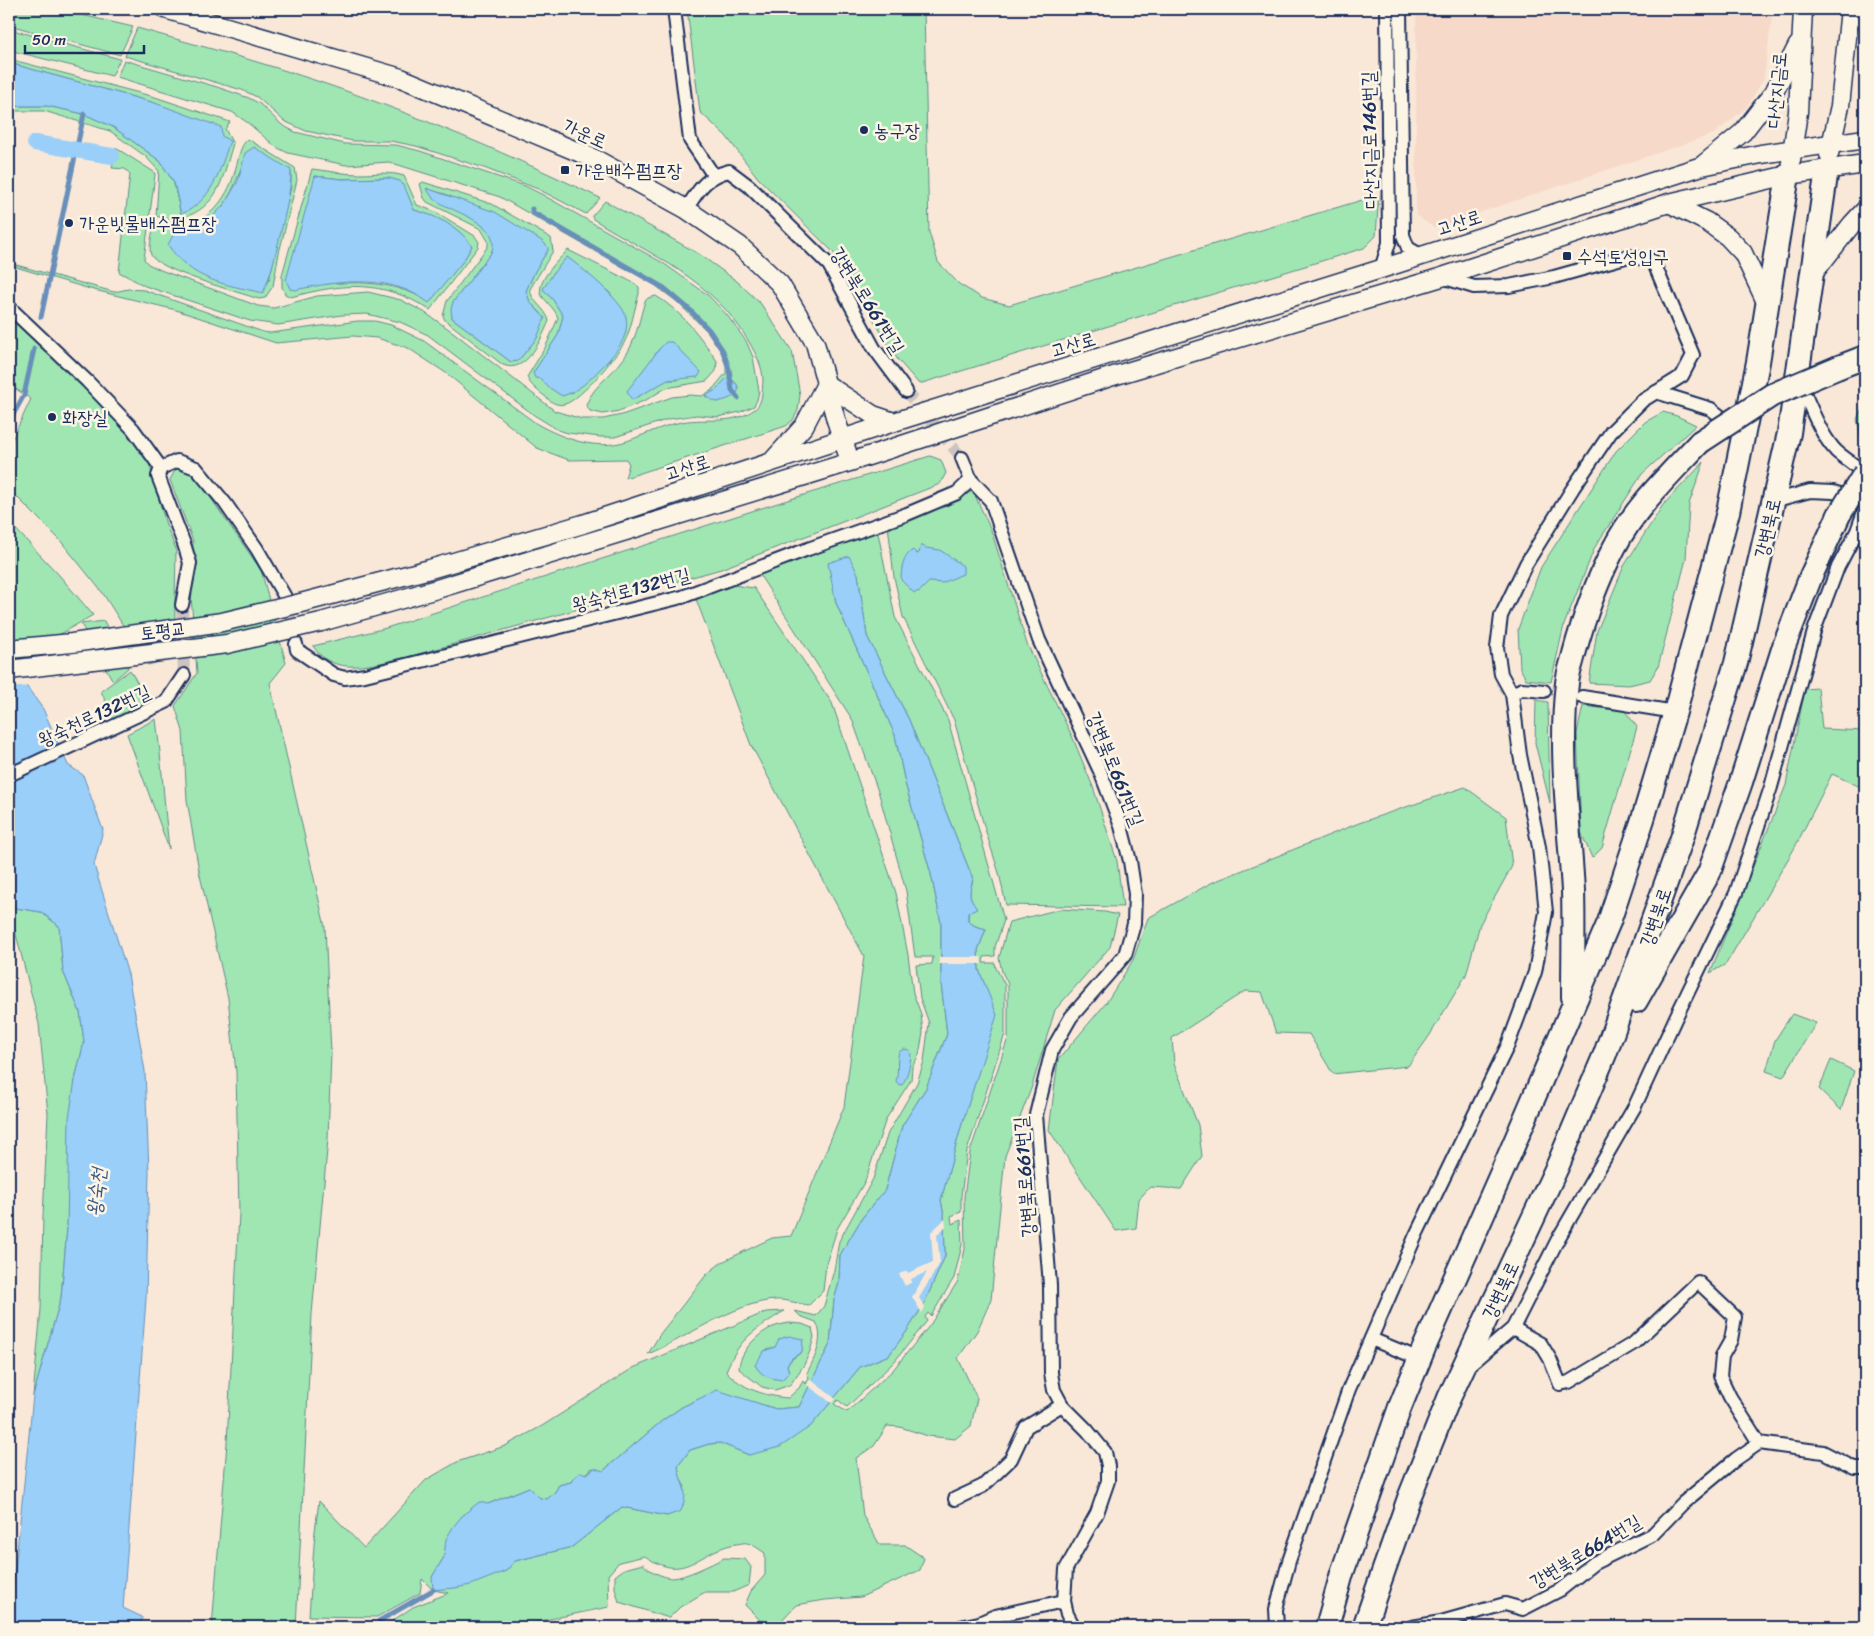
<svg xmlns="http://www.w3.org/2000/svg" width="1874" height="1636" viewBox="0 0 1874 1636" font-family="Sriracha,'Poor Story',sans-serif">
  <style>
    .built { fill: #f6d9c8 }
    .green { fill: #a0e6b2; stroke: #5e8a88; fill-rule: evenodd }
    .water { fill: #99cff8; stroke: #678fba }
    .pier { fill: #f9e8d8 }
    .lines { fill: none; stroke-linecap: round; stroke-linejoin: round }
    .stream { stroke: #678fba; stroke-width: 5 }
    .canal { stroke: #99cff8; stroke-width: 16 }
    .street-tunnel { stroke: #cdc3c0; stroke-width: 12; stroke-dasharray: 12 6; stroke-linecap: butt }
    .street-casing { stroke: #1b2f5e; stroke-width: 16 }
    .secondary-casing { stroke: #1b2f5e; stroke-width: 21 }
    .highway-casing { stroke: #1b2f5e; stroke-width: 26 }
    .street { stroke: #fcf5e5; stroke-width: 12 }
    .secondary { stroke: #fcf5e5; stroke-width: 18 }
    .highway { stroke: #fcf5e5; stroke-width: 22 }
    .secondary-bridge-casing { stroke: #1b2f5e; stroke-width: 21; stroke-linecap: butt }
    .highway-bridge-casing { stroke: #1b2f5e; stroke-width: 26; stroke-linecap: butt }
    .secondary-bridge { stroke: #fcf5e5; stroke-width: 18 }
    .highway-bridge { stroke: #fcf5e5; stroke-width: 22 }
    .poi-dot { fill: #1b2f5e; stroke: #fcf5e5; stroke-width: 2 }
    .labels { text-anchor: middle; stroke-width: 5; stroke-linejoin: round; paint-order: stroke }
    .street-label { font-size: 19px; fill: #1b2f5e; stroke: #fcf5e5 }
    .poi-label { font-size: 19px; fill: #1b2f5e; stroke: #fcf5e5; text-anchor: start }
    .water-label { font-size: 20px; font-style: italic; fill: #3a5784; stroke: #fcf5e5 }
  </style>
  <rect width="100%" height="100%" fill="#f9e8d8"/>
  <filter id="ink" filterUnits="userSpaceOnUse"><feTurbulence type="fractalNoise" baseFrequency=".02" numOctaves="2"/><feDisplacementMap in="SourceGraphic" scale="10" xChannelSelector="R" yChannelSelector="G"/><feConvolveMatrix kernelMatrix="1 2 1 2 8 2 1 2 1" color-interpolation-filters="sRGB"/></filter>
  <g filter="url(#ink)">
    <!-- built -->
    <path class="built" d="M1416 9H1773L1764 78 1747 107 1714 134 1434 228 1416 215Z"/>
    <!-- green -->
    <g class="green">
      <path d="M9 9H56L133 27 120 55 9 25Z"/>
      <path d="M687 9H924L929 232 938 262 959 284 982 298 1009 305 1379 195 1376 236 1364 248 919 384 898 360 887 342 833 252 758 178 726 136 700 112Z"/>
      <path d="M137 28C185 42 233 54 280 69 389 103 496 148 600 198L586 214 538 189 484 168 416 146 391 141H353L306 131 284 121 257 97 242 90 125 56Z"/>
      <path d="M9 29 120 59 112 76 9 50Z"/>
      <path d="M9 59 155 97 230 122 225 129 233 144C229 156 226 170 221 182 211 209 184 225 156 216L159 171 145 156 110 131 44 111H17L9 115V108L14 106H47L84 114 113 127 160 161 174 183 181 214 155 103 9 63Z"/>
      <path d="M124 60 217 87 249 98 260 104 282 125 295 132 345 144 396 145 420 151 525 186 543 195 663 263 708 295 727 315 746 341 753 357 759 391 757 400 754 406 740 412 718 417 697 415 669 419 615 437H600L568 433 558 430 534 415 428 335 400 322 367 314 342 315 278 325 250 321 145 286 119 272 130 174 125 169 112 168 116 148 154 172 155 175 144 259 148 264 163 271 258 306 274 308 317 296 368 292 401 300 424 312 453 332 555 411 582 419H603L622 415 672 397 690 395 702 396 712 390 726 373V365L721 352 708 332 676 301 656 286 500 197 389 162 346 165 288 153 276 147 248 123 232 112 117 77ZM727 378C735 381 739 383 737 393L718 402 705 396 714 391Z"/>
      <path d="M248 139 295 168 297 180 279 253 273 286 265 298 259 299C241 293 157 270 151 255 148 247 153 232 154 224 166 224 182 227 193 223 216 215 231 190 236 167 239 158 240 145 248 139ZM245 154 274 161 291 170V187L269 280 173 235C183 231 197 229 206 223 229 205 238 180 245 154Z"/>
      <path d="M312 169C328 171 344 174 360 174 377 174 387 171 404 176L417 205 436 212 475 236 479 242 478 247 430 310C381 279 344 283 291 297L285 294 282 287V275ZM315 176 342 179 389 178 411 203 414 210C435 216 460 227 472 246L464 260 429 302C397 282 363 281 325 284Z"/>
      <path d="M423 182 492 204 551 238 553 251 530 289C531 302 546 308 549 321 542 337 527 375 503 365L445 320 443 316 447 301 488 246V241L481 229 427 202 424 198 420 184ZM427 189 445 194 548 250 535 271 526 291 530 302 541 313 537 338 518 361 511 362 452 318 453 302 491 253C493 249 495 244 493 238 486 222 443 199 427 189Z"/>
      <path d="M605 201 699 254 738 282 761 304 792 351 800 395 798 410 793 420 786 426 625 478 629 464 626 459 569 460 537 448 446 373 408 348 377 338 353 336 276 343 176 310 90 289 9 265V263L114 292 128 289 144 290 263 332 270 333 358 321H375L391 325 424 341 537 424C564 439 596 451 627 441 644 435 660 427 677 423 703 416 731 427 755 409 763 403 762 390 763 381 763 367 756 354 749 342 713 279 652 256 593 219L592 216Z"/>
      <path d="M568 250 634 283 639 287V294C634 309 632 328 624 343 617 356 580 400 565 404 559 406 552 403 548 399 540 392 530 386 527 377L546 346 558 318C555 309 548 304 542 296 534 283 559 259 568 250ZM567 257 610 293 626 317 610 360 571 394 548 387 541 379 533 373 558 335 563 316 553 300 543 289Z"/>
      <path d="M656 296C681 311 701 337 717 361L716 371 707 381 666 388 646 400 619 411 603 414 590 411 586 405C594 383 619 371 629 350 637 335 640 317 645 301L648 298ZM660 348 678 380H668L631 388Z"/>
      <path d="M9 317 63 363 118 418 129 437 148 459 166 525 176 549 174 658 148 665 102 592 59 539 9 489V446L31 399 16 389 9 402Z"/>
      <path d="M1865 402V439L1862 443 1857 419Z"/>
      <path d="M1663 412 1677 416 1696 425 1642 474 1595 547 1564 625 1551 682 1526 679 1520 668 1518 629 1541 567 1616 451 1645 422Z"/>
      <path d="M930 456 941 460 946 473 940 484 721 569 404 658C373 664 333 678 313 646L386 628 752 511Z"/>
      <path d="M1704 462 1689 504 1686 559 1658 667 1650 680 1629 685 1589 683 1597 631 1624 566 1663 505Z"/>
      <path d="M176 468 187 470 201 484 261 570 286 663 270 683 325 927 331 1053 328 1139 312 1314 296 1627H212L227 1443 239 1214 236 1072 228 998 199 871 187 800 183 731 175 706 197 673 191 596 193 541 170 480Z"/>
      <path d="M973 491 991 530 1027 644 1072 736 1093 787 1117 861 1123 907 1006 905 999 873 985 829 954 720 903 617 894 577 888 525Z"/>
      <path d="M9 522 59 575 93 615 21 657 9 641Z"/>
      <path d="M877 528 895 617 948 720 1004 920 995 947V956L984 957 983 963H995L996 968 1005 985V1034L967 1151 961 1196V1212L951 1216 952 1224 961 1220 962 1245 954 1278 931 1316 928 1313 925 1317 927 1321 894 1362 847 1407 838 1400 834 1404 847 1412 892 1371 930 1325 958 1281 965 1249 964 1197 970 1152 1008 1038V984L1002 972 999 958 1009 922 1060 909 1105 912 1118 915 1110 947 1055 1010 1031 1089 1005 1156 991 1300 977 1331 958 1358 977 1398 971 1426 955 1439 928 1436 900 1427 887 1426 874 1446 856 1458 863 1516 880 1545H905L924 1558 920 1570 861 1597 825 1600 796 1605 778 1624 761 1621 745 1605 751 1591 765 1575V1553C760 1550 753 1544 747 1543 744 1542 739 1544 736 1544 698 1550 686 1585 645 1556L619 1562 608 1575 609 1607 545 1620 519 1627H383L413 1607 449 1593 433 1590 422 1579 420 1593 377 1617 309 1616 315 1531 319 1501 364 1548 426 1480 457 1462 505 1446 542 1426 633 1368 766 1312 784 1311C754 1331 740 1337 726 1371 742 1389 765 1396 788 1398L799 1388 803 1381 806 1384 809 1378 807 1373C815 1357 825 1339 816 1322L800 1316 795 1311 816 1316 824 1306 834 1270 839 1241 873 1179 888 1133 917 1083 924 1061 929 1023 920 998 916 965 932 964 933 957H915L906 891 879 794 852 719 759 574ZM829 563 858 574 867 636 909 720 973 879 970 891 968 921 975 926 986 929 978 950 979 970 996 1015 961 1127 941 1200 944 1216 945 1256 924 1304 907 1331 889 1355 860 1367 811 1426 749 1455 720 1443 709 1444 690 1450 678 1466 680 1478 685 1487 667 1516 622 1507 572 1547 515 1561 506 1571 432 1577 444 1557 488 1504 529 1487 540 1498 547 1499 555 1492 559 1485 571 1482 574 1477 586 1474 592 1468 603 1471 663 1420 682 1407 717 1391 776 1409 799 1407 830 1344 834 1300 839 1283 840 1255 862 1218 885 1190 902 1126 926 1088 947 1034 941 983V923L931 874 905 783 895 735 836 603Z"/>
      <path d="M733 585 754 588 832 703 896 893 908 955 913 993 921 1014 923 1033 919 1055 912 1067 911 1080 886 1119 865 1181 837 1229 826 1264 823 1291 809 1305C798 1304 785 1299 775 1300 733 1303 687 1338 648 1354L660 1334 707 1274 722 1262 772 1238 791 1236 844 1107 864 956 751 745 696 599Z"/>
      <path d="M104 621 128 668 113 681 81 624Z"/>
      <path d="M130 670 148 701 113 719 101 691Z"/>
      <path d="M1818 688 1822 729 1865 731V789L1832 774 1794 849 1726 964 1710 973 1786 785 1805 689Z"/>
      <path d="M1536 700 1548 702 1550 803 1535 743Z"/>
      <path d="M1583 706 1625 711 1637 727 1602 848 1592 858 1581 832 1577 733Z"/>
      <path d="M156 719C162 762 164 805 169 849L127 734Z"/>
      <path d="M1465 787 1506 817 1512 866 1480 924 1466 975 1430 1035 1408 1066 1333 1074 1309 1034 1276 1033 1262 992 1245 991 1172 1038 1174 1064 1198 1125 1202 1156 1181 1189 1150 1187 1139 1199 1136 1228 1116 1231 1049 1130 1058 1060 1106 1003 1133 960 1148 918 1211 883 1359 823Z"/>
      <path d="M9 907 41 912 59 926 63 971 80 1012 84 1042 75 1080 67 1228 61 1298 33 1396 41 1309 43 1216 48 1114 39 1024Z"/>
      <path d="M1792 1014 1816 1023 1783 1077 1766 1071 1775 1040Z"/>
      <path d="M1831 1060 1854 1071 1841 1110 1819 1089Z"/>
      <path d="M789 1323 802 1324 812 1328 814 1337 810 1351 804 1365 790 1385 775 1390 762 1387 739 1369C739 1352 758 1333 773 1327 778 1325 784 1324 789 1323ZM775 1347 802 1352 792 1359 787 1365 789 1372 764 1351Z"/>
      <path d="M724 1558 745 1559 751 1567 749 1585 733 1592H705L680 1607 669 1618 619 1602 615 1588V1576L624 1569 643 1564C649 1571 662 1577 672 1578 684 1578 712 1564 724 1558Z"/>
    </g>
    <!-- water -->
    <g class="water">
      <path d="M9 63 155 103 221 127 222 136 230 141C220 170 212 202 181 214L174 183 160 161 113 127 84 114 47 106H14L9 108Z"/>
      <path d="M254 147 291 170C291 193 285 214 280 236 275 256 271 275 263 293 224 284 192 281 168 245L173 235 205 224 224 205 238 181 245 153Z"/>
      <path d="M315 176 342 179 389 178 400 181 406 190 414 210C435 215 460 227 472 246L464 260 429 303C390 273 339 281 295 290L290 289 286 280Z"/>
      <path d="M426 188 495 212 542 241 548 247V250L535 271 526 291 530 302 545 318 537 338 518 361 511 362 452 318 451 309 453 302 491 253C504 222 450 213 433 198 431 195 428 191 426 188Z"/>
      <path d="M567 257C581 267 623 301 626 317 630 337 615 354 602 367 591 379 578 392 562 396L548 387 541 379 535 378 533 373 558 335 563 316 553 300 543 289 554 272Z"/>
      <path d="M666 342H672L701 372 698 377 668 380 632 400 627 391 660 348Z"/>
      <path d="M727 378C744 385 741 395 725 400 724 400 718 402 717 402 713 401 710 398 706 397L705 396 714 391Z"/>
      <path d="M921 545 926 548 940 550 963 566V574L942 583 929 582 920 591 914 593 901 580C901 570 903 555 913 550L917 554 919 553Z"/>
      <path d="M849 556 858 574 867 636 909 720 973 879C969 894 968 896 977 909L968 913V921L975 926 986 929 978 950 979 970 997 1015 961 1127 941 1200 944 1216 945 1256 924 1304 907 1331 889 1355 860 1367 811 1426 780 1447 749 1455 720 1443 709 1444 690 1450 678 1466C681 1488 690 1488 681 1511L667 1516 622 1507 572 1547 515 1561 506 1571 471 1585 455 1588 433 1590 432 1577 444 1557 446 1539 453 1527 462 1516 479 1502 488 1504 529 1487 540 1498 547 1499 555 1492 559 1485 571 1482 574 1477 581 1472 586 1474 595 1468 603 1471 663 1420 682 1407 717 1390 776 1409 799 1407 830 1344 834 1300 839 1283 840 1255 862 1218 885 1190 902 1126 926 1088 947 1034 941 983V923L931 874 905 783 895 735 836 603 828 563Z"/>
      <path d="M9 662 43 709 68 765 83 775 103 830 94 865 128 974 145 1071 149 1171 146 1299 123 1608 142 1617V1622L132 1627H9L33 1396 61 1298 67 1228 69 1118 75 1080 84 1042 80 1012 63 971 59 926 41 912 9 907Z"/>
      <path d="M904 1049 910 1050C913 1058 907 1078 902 1085L898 1084 896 1081C899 1071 896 1062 899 1052Z"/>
      <path d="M789 1336 803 1339 802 1352 792 1358 787 1365 789 1372 782 1380C769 1378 762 1377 755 1365L764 1351 775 1347 779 1339Z"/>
    </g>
    <!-- pier -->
    <g class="pier">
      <path d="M9 659 11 660 29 686 9 688Z"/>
      <path d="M939 957H981L982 964H939Z"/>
      <path d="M945 1219 946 1226 937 1235 940 1263 919 1298 925 1307 922 1313 912 1297 927 1272 911 1279 912 1282 905 1286 899 1274 907 1271 908 1273 933 1262 931 1232Z"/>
      <path d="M810 1379 836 1399 832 1403 807 1385Z"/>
    </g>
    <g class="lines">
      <!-- stream -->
      <g class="stream">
        <path d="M532 209V212L664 288 690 310 709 330 723 351 729 369 732 390 738 398"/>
        <path d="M41 317 84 114"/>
        <path d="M9 422 24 395 34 349"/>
        <path d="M379 1621 433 1590"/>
      </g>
      <!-- canal -->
      <path class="canal" d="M35 143 112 156"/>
      <!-- street-tunnel -->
      <g class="street-tunnel">
        <path d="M906 391 962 458"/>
        <path d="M286 599 296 644"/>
        <path d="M182 605 184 675"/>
      </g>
      <!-- street casing -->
      <g class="street-casing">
        <g id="street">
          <path d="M674 9 690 140 714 176"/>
          <path d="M1400 9 1403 235 1408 248 1422 256"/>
          <path d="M686 209C699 190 705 177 729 171L749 186 829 265 874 348 906 391"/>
          <path d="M1381 269 1389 243 1387 9"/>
          <path d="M1442 277 1474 287 1509 286 1554 277 1629 256 1653 261 1693 355 1682 376 1642 401 1611 432 1573 488 1526 564 1501 616 1497 648 1501 674 1512 694"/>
          <path d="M9 307 87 381 133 429 161 468"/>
          <path d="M1799 382C1810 404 1819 433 1836 451 1846 460 1857 465 1865 476"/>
          <path d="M1656 392 1711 409 1733 426"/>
          <path d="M962 458 971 480 991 501 1039 640 1100 771 1121 826 1130 861 1135 894 1134 924 1125 955 1071 1017 1052 1050 1036 1115 1050 1285 1051 1373 1054 1390 1062 1405 1087 1430 1105 1452 1108 1466V1481L1097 1513 1066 1569 1064 1601 1067 1614 1074 1627"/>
          <path d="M1773 501 1810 491 1833 492 1865 501"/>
          <path d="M182 605 190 563 184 544 158 476 161 468 177 461 196 468 225 503 257 549 285 597"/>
          <path d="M296 644 297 650 334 675 345 678 365 675 682 597 808 549 907 514 957 493 971 480"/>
          <path d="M1582 697 1675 712"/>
          <path d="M9 775 166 702 184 675"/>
          <path d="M1513 1328 1541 1344 1550 1359 1560 1384 1569 1382 1634 1343 1698 1282 1735 1317 1731 1340 1722 1356 1720 1376 1730 1397 1759 1443"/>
          <path d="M1371 1339 1420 1359"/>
          <path d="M1470 1365 1513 1328 1558 1239 1635 1106 1676 1017 1736 893 1771 787 1815 628 1838 567 1857 531 1865 509"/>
          <path d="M955 1499 983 1486 1011 1459 1026 1427 1062 1405"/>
          <path d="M960 1627 979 1623 995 1616 1064 1601"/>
          <path d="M1277 1627 1276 1609 1289 1561 1349 1389 1416 1235 1508 1045 1535 972 1546 912 1539 847 1520 755 1512 694 1522 689 1544 691"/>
          <path d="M1412 1627 1441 1622 1505 1604 1523 1609 1560 1590 1594 1563 1653 1534 1683 1503 1736 1459 1759 1443 1823 1452 1854 1468H1865"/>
        </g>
      </g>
      <!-- secondary casing -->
      <g class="secondary-casing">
        <g id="secondary">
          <path d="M165 9 401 78 595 159 686 209 740 246 780 284 815 343 836 420 847 452"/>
          <path d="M1859 9 1865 20"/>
          <path d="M1829 154 1840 106 1850 9"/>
          <path d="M1791 160 1798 112 1803 9"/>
          <path d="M1704 164 1743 132 1774 92 1798 45"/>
          <path d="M1669 203 1707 222 1728 237 1743 253 1768 306"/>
          <path d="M1812 275 1852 224 1865 210"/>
          <path d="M826 384 873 415 894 422"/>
          <path d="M774 459 804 426 826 384"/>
          <path d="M297 604 430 569 583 524 894 422 1381 269 1702 166 1761 154 1865 139"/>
          <path d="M321 622 437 589 850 462 1110 377 1442 277 1669 203 1788 175 1865 164"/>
        </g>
      </g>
      <!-- highway casing -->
      <g class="highway-casing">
        <g id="highway">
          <path d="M1839 367 1865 357"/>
          <path d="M1573 997C1573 961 1574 926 1573 891 1569 821 1559 753 1567 683 1568 673 1572 663 1574 654 1584 617 1597 581 1614 548 1635 507 1669 475 1700 442"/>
          <path d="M1636 1001 1709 873 1741 782 1784 646 1811 576 1839 515"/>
          <path d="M1327 1627 1342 1573 1400 1407 1424 1348 1505 1165 1609 922 1643 819 1675 712 1728 512 1758 362 1788 175"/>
          <path d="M1364 1627 1409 1498 1449 1398 1558 1165 1605 1054 1682 838 1736 663 1789 433 1827 169"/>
        </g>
      </g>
      <!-- street -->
      <use href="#street" class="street"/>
      <!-- secondary -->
      <use href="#secondary" class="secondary"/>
      <!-- highway -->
      <use href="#highway" class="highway"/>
      <!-- secondary-bridge casing -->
      <g class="secondary-bridge-casing">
        <g id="secondary-bridge">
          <path d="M9 649 72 643 222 622 297 604"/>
          <path d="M9 670 227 644 321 622"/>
        </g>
      </g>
      <!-- highway-bridge casing -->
      <g class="highway-bridge-casing">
        <g id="highway-bridge">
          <path d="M1700 442 1772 395 1839 367"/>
          <path d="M1839 515 1865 473"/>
        </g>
      </g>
      <!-- secondary-bridge -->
      <use href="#secondary-bridge" class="secondary-bridge"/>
      <!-- highway-bridge -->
      <use href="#highway-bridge" class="highway-bridge"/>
    </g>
  </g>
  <!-- markers -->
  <g class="poi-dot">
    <circle cx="864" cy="130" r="5"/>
    <rect x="560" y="165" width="10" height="10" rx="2.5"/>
    <circle cx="69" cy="223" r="5"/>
    <rect x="1562" y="251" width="10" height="10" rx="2.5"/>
    <circle cx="52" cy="417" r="5"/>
  </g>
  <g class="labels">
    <!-- street labels -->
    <g class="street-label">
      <text transform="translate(1776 90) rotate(-85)" y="7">다산지금로</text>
      <text transform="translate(585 133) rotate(24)" y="7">가운로</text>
      <text transform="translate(1369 140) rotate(-91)" y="7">다산지금로146번길</text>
      <text transform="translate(1459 222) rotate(-18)" y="7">고산로</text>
      <text transform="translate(868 300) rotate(58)" y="7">강변북로661번길</text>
      <text transform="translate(1073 344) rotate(-17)" y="7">고산로</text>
      <text transform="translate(687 467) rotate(-18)" y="7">고산로</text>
      <text transform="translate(1767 528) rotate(-77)" y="7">강변북로</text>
      <text transform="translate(631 589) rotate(-15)" y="7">왕숙천로132번길</text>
      <text transform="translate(163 630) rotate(-7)" y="7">토평교</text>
      <text transform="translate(94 715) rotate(-25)" y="7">왕숙천로132번길</text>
      <text transform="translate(1116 769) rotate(68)" y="7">강변북로661번길</text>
      <text transform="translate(1655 917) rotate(-71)" y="7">강변북로</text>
      <text transform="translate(1024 1177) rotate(-94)" y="7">강변북로661번길</text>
      <text transform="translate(1500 1290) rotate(-65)" y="7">강변북로</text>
      <text transform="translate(1585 1551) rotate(-31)" y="7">강변북로664번길</text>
    </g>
    <!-- poi labels -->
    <g class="poi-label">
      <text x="874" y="137">농구장</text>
      <text x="575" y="177">가운배수펌프장</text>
      <text x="79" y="230">가운빗물배수펌프장</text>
      <text x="1577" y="263">수석토성입구</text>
      <text x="62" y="424">화장실</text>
    </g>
    <!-- water labels -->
    <g class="water-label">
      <text transform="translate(96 1192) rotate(-84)" y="7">왕숙천</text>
    </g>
  </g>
  <!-- margin -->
  <rect width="1874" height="1636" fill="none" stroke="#fcf5e5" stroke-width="30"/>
  <rect x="15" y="15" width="1844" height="1606" fill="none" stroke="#1b2f5e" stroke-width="2" filter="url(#ink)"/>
  <!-- scale -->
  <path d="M25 45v8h119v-8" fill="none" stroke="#1b2f5e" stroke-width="2.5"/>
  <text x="32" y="45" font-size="15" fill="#1b2f5e" stroke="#fcf5e5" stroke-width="4" paint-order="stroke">50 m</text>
</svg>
